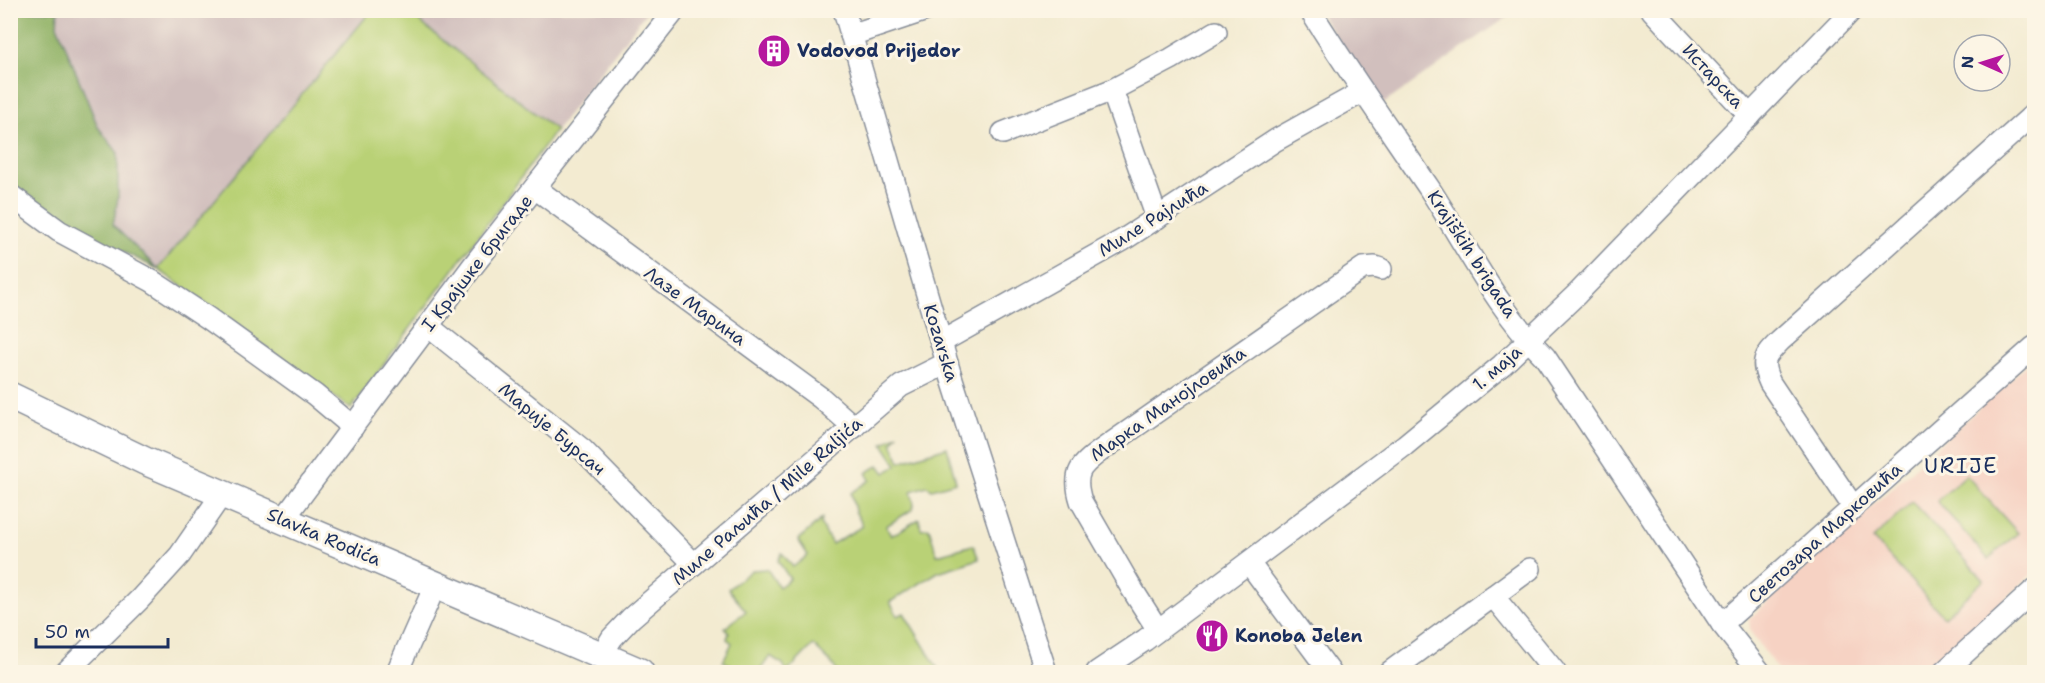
<svg xmlns="http://www.w3.org/2000/svg" width="2045" height="683" viewBox="0 0 2045 683" font-family="'Shantell Sans',sans-serif">
  <style>
    .built { fill: #f6d2c3 }
    .industrial { fill: #d1bfbd }
    .green { fill: #b9d176; stroke: #6a806a; stroke-width: 1.5 }
    .forest { fill: #92b367; stroke: #567162; stroke-width: 1.5 }
    .lines { fill: none; stroke-linecap: round; stroke-linejoin: round }
    .minor-casing { stroke: #878d98; stroke-width: 24 }
    .major-casing { stroke: #878d98; stroke-width: 30 }
    .minor { stroke: #fff; stroke-width: 21 }
    .major { stroke: #fff; stroke-width: 27 }
    .labels { text-anchor: middle; stroke-width: 6; stroke-linejoin: round; paint-order: stroke }
    .poi-label { font-size: 18px; font-weight: bold; fill: #1b2f5e; stroke: #fcf5e5; text-anchor: start }
    .street-label { font-size: 18px; fill: #1b2f5e; stroke: #fcf5e5 }
    .quarter-label { font-size: 21px; letter-spacing: 1.5px; fill: #1b2f5e; stroke: #fcf5e5 }
  </style>
  <rect width="100%" height="100%" fill="#fcf5e5"/>
  <filter id="ink" filterUnits="userSpaceOnUse"><feTurbulence type="fractalNoise" baseFrequency=".0167" numOctaves="2"/><feDisplacementMap in="SourceGraphic" scale="12" xChannelSelector="R" yChannelSelector="G"/><feConvolveMatrix kernelMatrix="1 2 1 2 8 2 1 2 1" color-interpolation-filters="sRGB"/></filter>
  <filter id="wash" filterUnits="userSpaceOnUse"><feTurbulence type="fractalNoise" baseFrequency=".008" numOctaves="4" result="noise"/><feDisplacementMap in="SourceGraphic" scale="24" xChannelSelector="R" yChannelSelector="G"/><feGaussianBlur stdDeviation="1.35" result="paint"/><feColorMatrix in="noise" values="0 0 0 0 0 0 0 0 0 0 0 0 0 0 0 0 0 1.4 0 .05"/><feComposite in="paint" operator="in"/></filter>
  <g filter="url(#wash)">
    <rect width="100%" height="100%" fill="#f3ebd1"/>
    <!-- built -->
    <path class="built" d="M2034 358V572L1925 672H1779L1750 631 1749 619Z"/>
    <!-- industrial -->
    <g class="industrial">
      <path d="M58 10 371 11 158 269 113 225 118 198V153L98 127 57 25Z"/>
      <path d="M406 11H647L556 130Z"/>
      <path d="M1318 11H1516L1383 104Z"/>
    </g>
    <!-- green -->
    <g class="green">
      <path d="M371 11H406L556 130 351 409 158 269Z"/>
      <path d="M898 434 892 442 900 462 947 447 956 482 932 489 927 486 911 491 914 504 913 509 886 526 891 536 919 519 921 529 929 528 937 555 973 545 979 559 938 572 890 602 898 616 904 613 940 672H837L833 665 813 645 787 672 783 664 770 656 759 672H743L723 661 732 643 727 639 729 633 725 628 746 611 728 589 752 570 767 569 779 587 790 579 778 561 782 553 793 567 808 555 798 540 822 519 821 525 832 544 863 526 855 511 851 493 870 480 866 473 879 465 885 473 897 465 883 444Z"/>
      <path d="M1966 475 2018 533 1988 559 1937 501Z"/>
      <path d="M1912 502 1984 580 1944 617 1873 539Z"/>
    </g>
    <!-- forest -->
    <path class="forest" d="M10 11H58L57 25 98 127 118 153V198L113 225 158 269 66 224 11 183Z"/>
  </g>
  <g filter="url(#ink)">
    <g class="lines">
      <!-- minor casing -->
      <g class="minor-casing">
        <g id="minor">
          <path d="M844 10 950 373 1046 672"/>
          <path d="M1310 10C1348 71 1389 129 1429 188 1466 245 1497 309 1545 357L1722 624 1760 672"/>
          <path d="M1652 10 1750 116"/>
          <path d="M851 35 926 10"/>
          <path d="M1112 90 1157 218"/>
          <path d="M1003 133 1112 90 1171 59 1216 32"/>
          <path d="M535 188 821 398 854 427"/>
          <path d="M10 195 59 231 152 281 208 318 315 395 353 427"/>
          <path d="M428 326 583 450 694 564"/>
          <path d="M941 342 1123 240 1276 140 1362 92"/>
          <path d="M1854 508 1770 383C1760 361 1764 357 1780 341L2034 114"/>
          <path d="M283 520 472 267 675 10"/>
          <path d="M1249 563 1330 672"/>
          <path d="M1493 596 1555 672"/>
          <path d="M1722 624 2034 347"/>
          <path d="M1158 630 1132 589 1081 501C1072 472 1081 465 1103 449L1363 268 1375 267 1381 269"/>
          <path d="M601 656 612 638 631 618 901 386 947 363"/>
          <path d="M66 672 140 599 180 555 222 494"/>
          <path d="M397 672 435 586"/>
          <path d="M1097 672 1145 640 1405 445 1502 365 1577 294 1852 10"/>
          <path d="M1390 672 1530 569"/>
          <path d="M1944 672 2034 590"/>
        </g>
      </g>
      <!-- major casing -->
      <g class="major-casing">
        <path id="major" d="M10 396 145 461 640 672"/>
      </g>
      <!-- minor -->
      <use href="#minor" class="minor"/>
      <!-- major -->
      <use href="#major" class="major"/>
    </g>
  </g>
  <!-- icons -->
  <defs>
    <g id="building-disc" transform="scale(1.725)"><circle r="9.5" fill="#b5179e" stroke="#fcf5e5"/><path d="M-4-6H4V6H1V3H-1V6H-4ZM-2.5-4.3h1.7v1.8h-1.7ZM.8-4.3h1.7v1.8H.8ZM-2.5-1h1.7V.8h-1.7ZM.8-1h1.7V.8H.8Z" fill="#fff"/></g>
    <g id="restaurant-disc" transform="scale(1.725)"><circle r="9.5" fill="#b5179e" stroke="#fcf5e5"/><path d="M-5-6h1v4h1v-4h1v4h1v-4h1v5L-1.5 .5V6h-2V.5L-5-1ZM5-6V6H3V1.5H1.5Q1.5-4 5-6Z" fill="#fff"/></g>
  </defs>
  <g fill-rule="evenodd">
    <use href="#building-disc" x="774" y="51"/>
    <use href="#restaurant-disc" x="1212" y="636"/>
  </g>
  <g class="labels">
    <!-- poi labels -->
    <g class="poi-label">
      <text x="797" y="57">Vodovod Prijedor</text>
      <text x="1235" y="642">Konoba Jelen</text>
    </g>
    <!-- street labels -->
    <g class="street-label">
      <text transform="translate(1713 76) rotate(47)" y="6">Истарска</text>
      <text transform="translate(1153 219) rotate(-32)" y="6">Миле Рајлића</text>
      <text transform="translate(1472 254) rotate(57)" y="6">Krajiških brigada</text>
      <text transform="translate(477 263) rotate(-52)" y="6">I Крајшке бригаде</text>
      <text transform="translate(695 306) rotate(36)" y="6">Лазе Марина</text>
      <text transform="translate(941 343) rotate(73)" y="6">Kozarska</text>
      <text transform="translate(1497 368) rotate(-41)" y="6">1. маја</text>
      <text transform="translate(1168 404) rotate(-35)" y="6">Марка Манојловића</text>
      <text transform="translate(552 429) rotate(40)" y="6">Марије Бурсач</text>
      <text transform="translate(767 501) rotate(-41)" y="6">Миле Раљића / Mile Raljića</text>
      <text transform="translate(1825 533) rotate(-42)" y="6">Светозара Марковића</text>
      <text transform="translate(324 537) rotate(23)" y="6">Slavka Rodića</text>
    </g>
    <!-- quarter labels -->
    <g class="quarter-label">
      <text x="1961" y="473">URIJE</text>
    </g>
  </g>
  <!-- margin -->
  <rect width="2045" height="683" fill="none" stroke="#fcf5e5" stroke-width="36"/>
  <!-- north arrow -->
  <g transform="translate(1982 63) rotate(273)"><circle r="28" fill="#fcf5e5" stroke="#a2a6af" stroke-width="1.5"/>
  <path d="M0-4.5L10 22L0 15L-10 22Z" fill="#b5179e"/>
  <text y="-9" font-size="16" font-weight="bold" text-anchor="middle" fill="#1b2f5e">N</text>
  </g>
  <!-- scale -->
  <path d="M36 638v9h132v-9" fill="none" stroke="#1b2f5e" stroke-width="3"/>
  <text x="45" y="638" font-size="18" fill="#1b2f5e" stroke="#fcf5e5" stroke-width="4.5" paint-order="stroke">50 m</text>
</svg>
